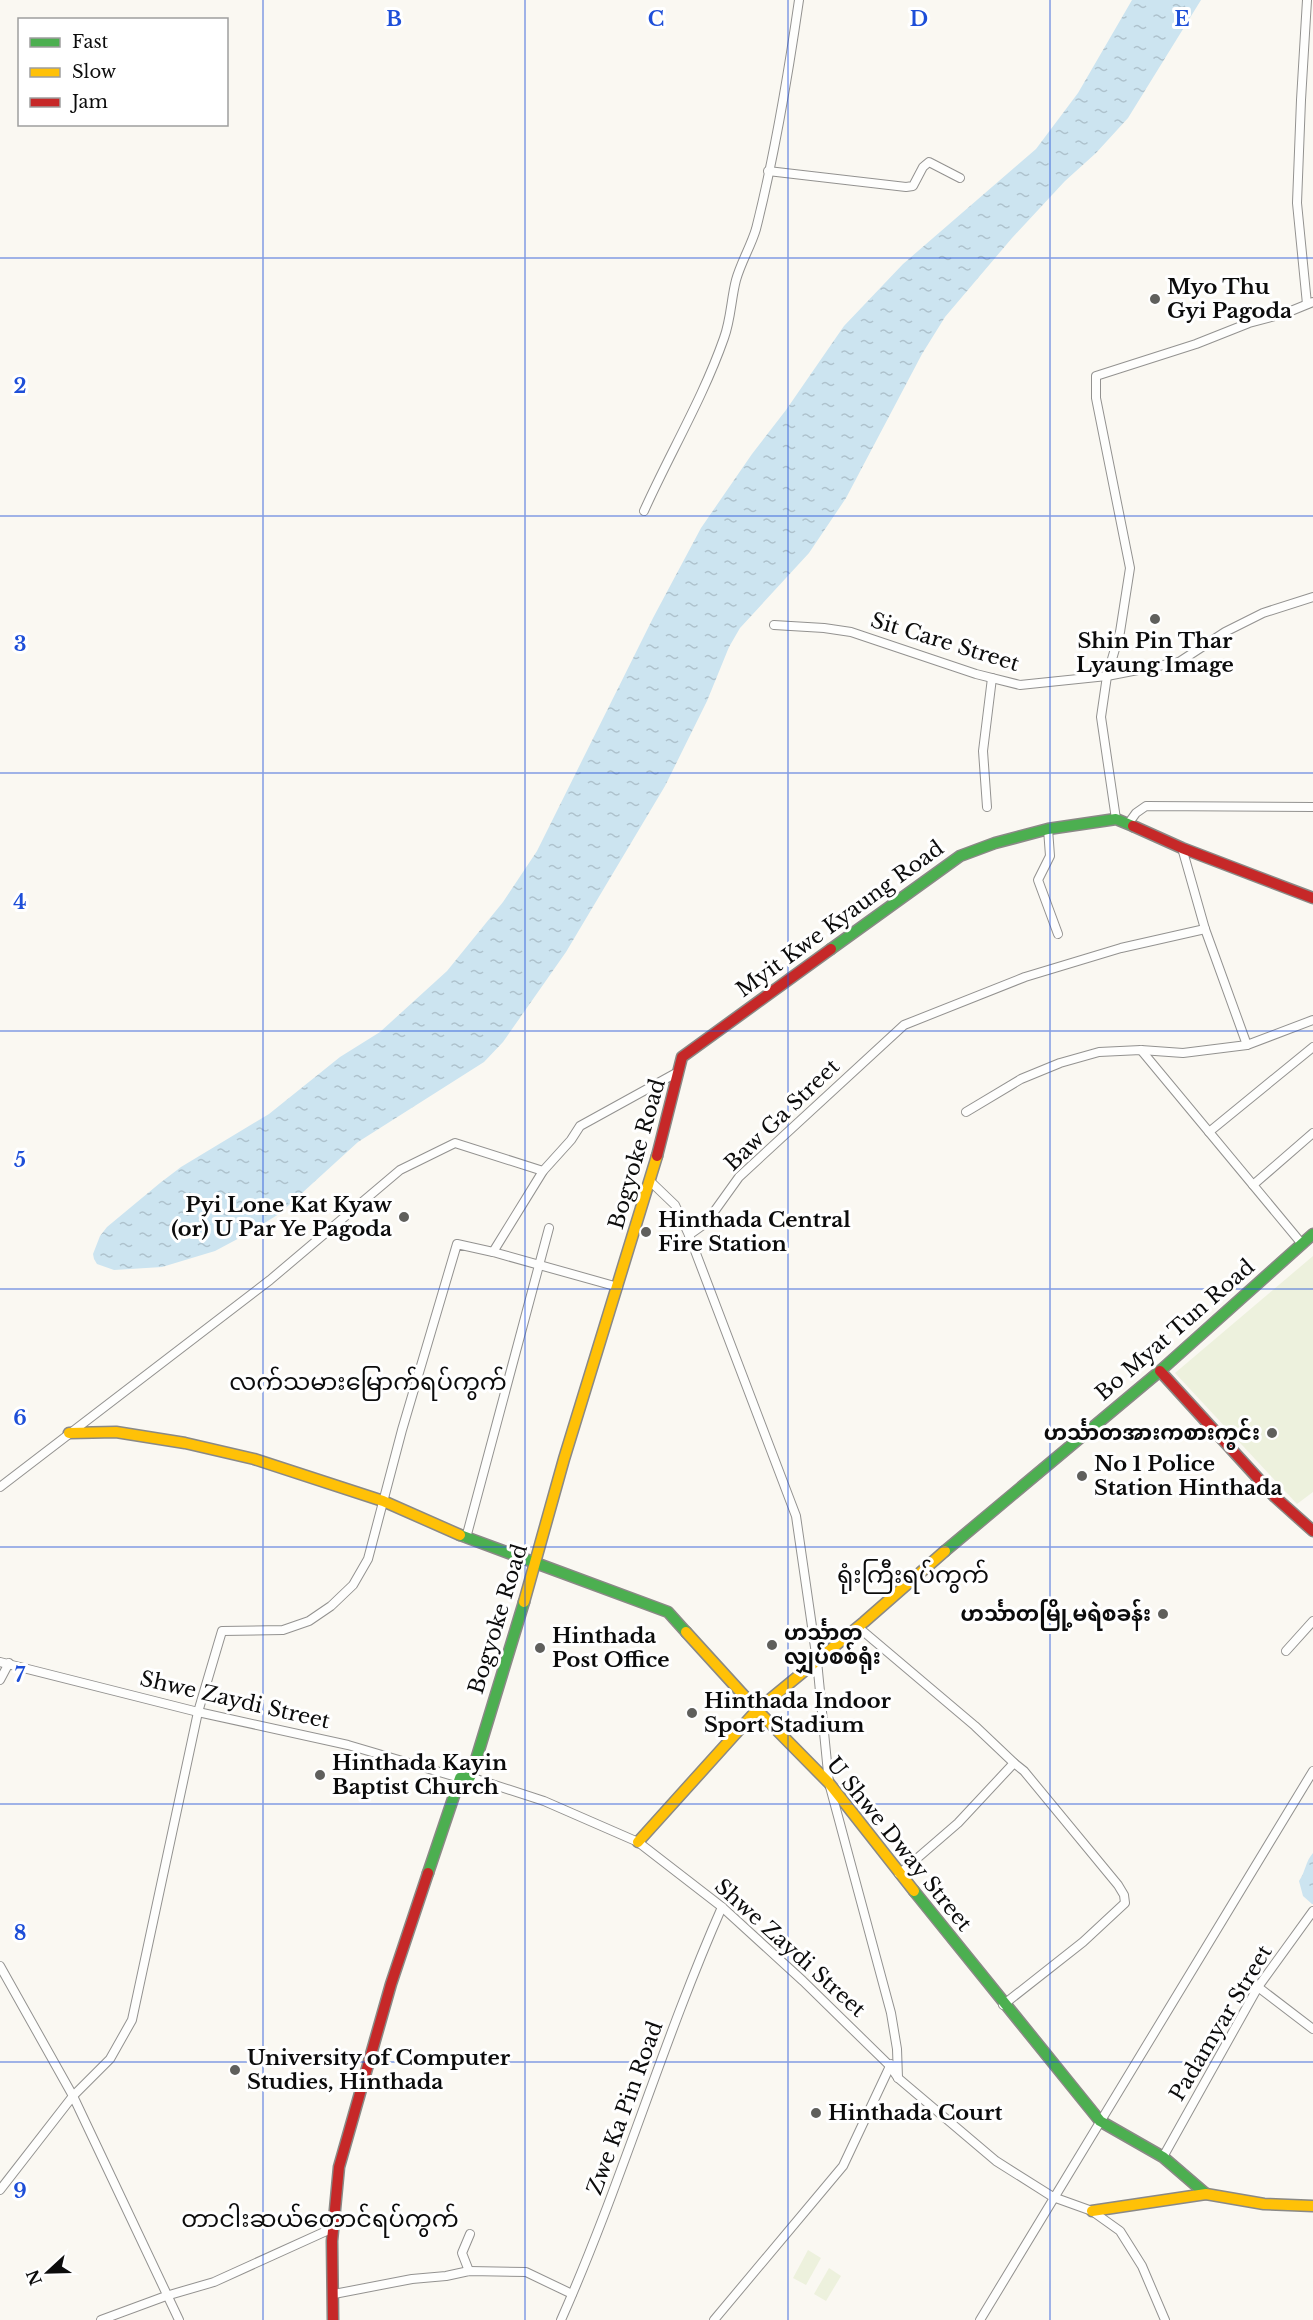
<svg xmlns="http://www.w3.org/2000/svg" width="1313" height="2320" viewBox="0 0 1313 2320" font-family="'Libre Baskerville','Noto Sans Myanmar',serif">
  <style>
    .pitch { fill: #edf1dd }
    .water { fill: url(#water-ripples) }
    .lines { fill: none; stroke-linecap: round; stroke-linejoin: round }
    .street-casing { stroke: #939290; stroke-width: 10 }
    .fast-casing { stroke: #8a8986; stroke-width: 13 }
    .slow-casing { stroke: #8a8986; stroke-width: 13 }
    .jam-casing { stroke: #8a8986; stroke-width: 13 }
    .street { stroke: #fefefd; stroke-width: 8 }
    .fast { stroke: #4caf50; stroke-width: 10 }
    .slow { stroke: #ffc107; stroke-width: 10 }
    .jam { stroke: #c62828; stroke-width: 10 }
    .grid { fill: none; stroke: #1d4ed8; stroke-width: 1.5; stroke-opacity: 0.55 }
    .poi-dot { fill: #5f5f5c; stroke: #fff; stroke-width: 2 }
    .labels { text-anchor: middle; stroke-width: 6; stroke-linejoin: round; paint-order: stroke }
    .poi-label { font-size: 21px; font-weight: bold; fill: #0c0c0c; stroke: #fff; text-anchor: start }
    .street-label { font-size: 21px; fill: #0c0c0c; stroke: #fff }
    .quarter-label { font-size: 24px; fill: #0c0c0c; stroke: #fff }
    .grid-label { font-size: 20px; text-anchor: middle; font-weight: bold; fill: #1d4ed8; stroke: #fff; stroke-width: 6; stroke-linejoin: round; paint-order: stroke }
  </style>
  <defs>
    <pattern id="water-ripples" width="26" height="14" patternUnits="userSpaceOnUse" patternTransform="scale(1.5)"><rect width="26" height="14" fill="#cce4f0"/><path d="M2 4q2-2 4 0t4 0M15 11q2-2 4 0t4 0" fill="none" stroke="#aec2cd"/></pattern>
  </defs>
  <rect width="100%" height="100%" fill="#faf8f2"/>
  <!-- pitch -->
  <g class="pitch">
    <path d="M1313 1256V1492L1297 1504 1175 1373Z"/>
    <path d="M808 2250 821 2258 806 2285 793 2278Z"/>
    <path d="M829 2268 841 2276 826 2301 814 2294Z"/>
  </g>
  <!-- water -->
  <g class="water">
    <path d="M1132 0H1201L1128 118 1096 153 1065 181 1012 238 945 317 922 354 846 498 809 553 740 628 729 647 707 701 665 786 566 952 503 1042 484 1062 358 1142 279 1214 245 1235 215 1251 162 1267 114 1270 97 1264 94 1259 93 1254 100 1236 107 1227 160 1183 181 1167 269 1114 340 1057 380 1032 447 971 503 902 537 851 653 618 701 528 752 454 786 410 844 326 903 264 1036 149 1078 93Z"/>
    <path d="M1313 1853V1904H1312L1303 1896 1299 1881C1306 1871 1305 1862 1313 1853Z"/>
  </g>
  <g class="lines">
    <!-- street casing -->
    <g class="street-casing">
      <g id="street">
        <path d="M1307 0 1301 100 1297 203 1307 304"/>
        <path d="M768 171 906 187 913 186 923 167 929 162 960 178"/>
        <path d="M644 511C670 453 703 398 724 338 731 319 731 299 736 280 741 262 751 246 756 229 775 154 788 76 799 0"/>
        <path d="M774 625 824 628 851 632 976 674 1020 685 1107 676 1179 662 1225 632 1263 613 1313 597"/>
        <path d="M987 807 983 751 992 678"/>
        <path d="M1116 819 1101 717 1107 676 1120 632 1130 568 1096 398V376L1196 344 1249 323 1286 313 1313 302"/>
        <path d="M1128 824 1136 813 1146 806 1313 807"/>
        <path d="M1048 829 1050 856 1038 880 1058 934"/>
        <path d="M1182 848 1205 929 1247 1045"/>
        <path d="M1141 1050 1302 1244"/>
        <path d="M966 1112 1021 1079 1060 1063 1099 1052 1141 1050 1183 1053 1247 1045 1313 1020"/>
        <path d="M1209 1132 1313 1047"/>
        <path d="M651 1182 675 1205 689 1235 796 1516 817 1661 829 1783 891 2013 897 2049 898 2078"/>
        <path d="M1253 1185 1313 1133"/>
        <path d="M689 1235 706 1223 739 1177 904 1025 1025 977 1121 948 1205 929"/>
        <path d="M493 1252 543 1171 571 1140 580 1126 678 1072"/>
        <path d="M0 1487 270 1280 400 1170 455 1143 543 1171"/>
        <path d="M466 1538 549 1228"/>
        <path d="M858 1627 975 1726 1014 1763 958 1823 899 1874"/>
        <path d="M1286 1651 1313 1621"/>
        <path d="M0 1662 198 1712 348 1745 460 1778"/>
        <path d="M0 1680 9 1663"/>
        <path d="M470 1777 544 1801 638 1842 722 1907 803 1981 890 2066 898 2078 996 2161 1053 2197 1092 2211 1120 2231 1142 2266 1165 2320"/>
        <path d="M0 1966 73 2096 179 2320"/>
        <path d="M1258 1987 1313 2029"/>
        <path d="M1003 2005 1083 1942 1125 1903 1124 1895 1118 1885 1024 1771 1014 1763"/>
        <path d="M1163 2157 1258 1987 1313 1911"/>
        <path d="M0 2190 73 2096 110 2059 132 2020 198 1712 222 1631 283 1630 309 1621 331 1606 353 1585 368 1559 402 1430 457 1244 493 1252 618 1287"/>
        <path d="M469 2271 462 2253 470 2234"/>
        <path d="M334 2294 412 2279 446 2276 469 2271 526 2272 572 2294"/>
        <path d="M101 2320 166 2296 214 2282 333 2228"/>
        <path d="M561 2320C621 2185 662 2043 722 1907"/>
        <path d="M714 2320 843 2166 891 2064"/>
        <path d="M980 2320 1313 1771"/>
      </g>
    </g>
    <!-- fast casing -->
    <g class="fast-casing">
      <g id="fast">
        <path d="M831 949 960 856 995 843 1048 829 1116 819 1133 826"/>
        <path d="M460 1535 668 1612 686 1632"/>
        <path d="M945 1551 1160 1371 1313 1234"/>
        <path d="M428 1873 460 1778 470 1777 472 1773 524 1602"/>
        <path d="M914 1891 1100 2121 1163 2157 1206 2194"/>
      </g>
    </g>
    <!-- slow casing -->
    <g class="slow-casing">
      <g id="slow">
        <path d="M69 1433 116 1432 185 1443 254 1459 383 1501 460 1535"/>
        <path d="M524 1602 564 1459 657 1156"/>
        <path d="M686 1632 757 1710 829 1783 914 1891"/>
        <path d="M638 1842 757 1710 864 1622 945 1551"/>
        <path d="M1092 2211 1206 2194 1264 2204 1313 2206"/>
      </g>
    </g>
    <!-- jam casing -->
    <g class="jam-casing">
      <g id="jam">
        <path d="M1133 826 1182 848 1313 898"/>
        <path d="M657 1156 682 1057 831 949"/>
        <path d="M1160 1371 1275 1497 1313 1531"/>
        <path d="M333 2320 332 2241 339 2167 391 1984 428 1873"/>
      </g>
    </g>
    <!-- street -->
    <use href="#street" class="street"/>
    <!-- fast -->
    <use href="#fast" class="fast"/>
    <!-- slow -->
    <use href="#slow" class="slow"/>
    <!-- jam -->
    <use href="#jam" class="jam"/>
  </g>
  <!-- grid -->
  <path class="grid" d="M263 0V2320M525 0V2320M788 0V2320M1050 0V2320M0 258H1313M0 516H1313M0 773H1313M0 1031H1313M0 1289H1313M0 1547H1313M0 1804H1313M0 2062H1313"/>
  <!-- markers -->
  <g class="poi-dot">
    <circle cx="1155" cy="299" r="6"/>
    <circle cx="1155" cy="619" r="6"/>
    <circle cx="404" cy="1217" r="6"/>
    <circle cx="646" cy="1232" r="6"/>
    <circle cx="1272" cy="1433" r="6"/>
    <circle cx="1082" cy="1476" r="6"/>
    <circle cx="1163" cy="1614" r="6"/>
    <circle cx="772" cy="1645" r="6"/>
    <circle cx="540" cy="1648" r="6"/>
    <circle cx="692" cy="1713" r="6"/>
    <circle cx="320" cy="1775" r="6"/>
    <circle cx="235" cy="2070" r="6"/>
    <circle cx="816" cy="2113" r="6"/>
  </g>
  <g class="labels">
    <!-- poi labels -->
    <g class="poi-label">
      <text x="1167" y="294">Myo Thu<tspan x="1167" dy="24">Gyi Pagoda</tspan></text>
      <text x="1155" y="648" text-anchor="middle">Shin Pin Thar<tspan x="1155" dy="24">Lyaung Image</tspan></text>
      <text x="392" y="1212" text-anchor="end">Pyi Lone Kat Kyaw<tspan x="392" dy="24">(or) U Par Ye Pagoda</tspan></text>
      <text x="658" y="1227">Hinthada Central<tspan x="658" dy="24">Fire Station</tspan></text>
      <text x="1260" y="1440" text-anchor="end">ဟင်္သာတအားကစားကွင်း</text>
      <text x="1094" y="1471">No 1 Police<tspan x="1094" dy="24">Station Hinthada</tspan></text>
      <text x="1151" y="1621" text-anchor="end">ဟင်္သာတမြို့မရဲစခန်း</text>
      <text x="784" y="1640">ဟင်္သာတ<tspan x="784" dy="24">လျှပ်စစ်ရုံး</tspan></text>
      <text x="552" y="1643">Hinthada<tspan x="552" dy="24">Post Office</tspan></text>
      <text x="704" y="1708">Hinthada Indoor<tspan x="704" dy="24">Sport Stadium</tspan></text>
      <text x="332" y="1770">Hinthada Kayin<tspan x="332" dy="24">Baptist Church</tspan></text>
      <text x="247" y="2065">University of Computer<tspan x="247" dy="24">Studies, Hinthada</tspan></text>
      <text x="828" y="2120">Hinthada Court</text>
    </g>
    <!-- street labels -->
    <g class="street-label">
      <text transform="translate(945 642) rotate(17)" y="7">Sit Care Street</text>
      <text transform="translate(840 919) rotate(-36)" y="7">Myit Kwe Kyaung Road</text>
      <text transform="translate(782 1115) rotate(-44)" y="7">Baw Ga Street</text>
      <text transform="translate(637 1154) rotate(-74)" y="7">Bogyoke Road</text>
      <text transform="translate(1175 1330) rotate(-41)" y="7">Bo Myat Tun Road</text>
      <text transform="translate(498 1619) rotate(-73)" y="7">Bogyoke Road</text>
      <text transform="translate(235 1700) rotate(13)" y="7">Shwe Zaydi Street</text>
      <text transform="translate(899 1844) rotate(51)" y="7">U Shwe Dway Street</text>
      <text transform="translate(790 1948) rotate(42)" y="7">Shwe Zaydi Street</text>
      <text transform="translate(1221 2023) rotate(-59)" y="7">Padamyar Street</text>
      <text transform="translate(625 2108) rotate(-70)" y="7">Zwe Ka Pin Road</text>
    </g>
    <!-- quarter labels -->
    <g class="quarter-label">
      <text x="368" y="1390">လက်သမားမြောက်ရပ်ကွက်</text>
      <text x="913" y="1583">ရုံးကြီးရပ်ကွက်</text>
      <text x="320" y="2227">တာငါးဆယ်တောင်ရပ်ကွက်</text>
    </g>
  </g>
  <g class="grid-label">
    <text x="394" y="26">B</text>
    <text x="656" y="26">C</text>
    <text x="919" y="26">D</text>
    <text x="1182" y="26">E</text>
    <text x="20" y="393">2</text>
    <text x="20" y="651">3</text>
    <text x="20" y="909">4</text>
    <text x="20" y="1167">5</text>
    <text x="20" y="1425">6</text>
    <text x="20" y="1682">7</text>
    <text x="20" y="1940">8</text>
    <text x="20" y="2198">9</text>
  </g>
  <!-- legend -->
  <rect x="18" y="18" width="210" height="108" fill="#ffffff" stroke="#9e9e9e" stroke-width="1.5"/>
  <rect x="30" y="38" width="30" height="9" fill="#4caf50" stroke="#9e9e9e" stroke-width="1.5"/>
  <text x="72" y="48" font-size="18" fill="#0c0c0c">Fast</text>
  <rect x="30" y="68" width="30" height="9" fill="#ffc107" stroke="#9e9e9e" stroke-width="1.5"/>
  <text x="72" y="78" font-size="18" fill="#0c0c0c">Slow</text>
  <rect x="30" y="98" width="30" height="9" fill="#c62828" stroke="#9e9e9e" stroke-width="1.5"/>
  <text x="72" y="108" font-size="18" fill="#0c0c0c">Jam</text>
  <!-- north arrow -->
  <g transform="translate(48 2272) rotate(248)" stroke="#ffffff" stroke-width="4.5" paint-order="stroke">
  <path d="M0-4.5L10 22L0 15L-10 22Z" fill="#0c0c0c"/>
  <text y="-9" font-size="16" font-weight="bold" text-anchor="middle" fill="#0c0c0c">N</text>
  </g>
</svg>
